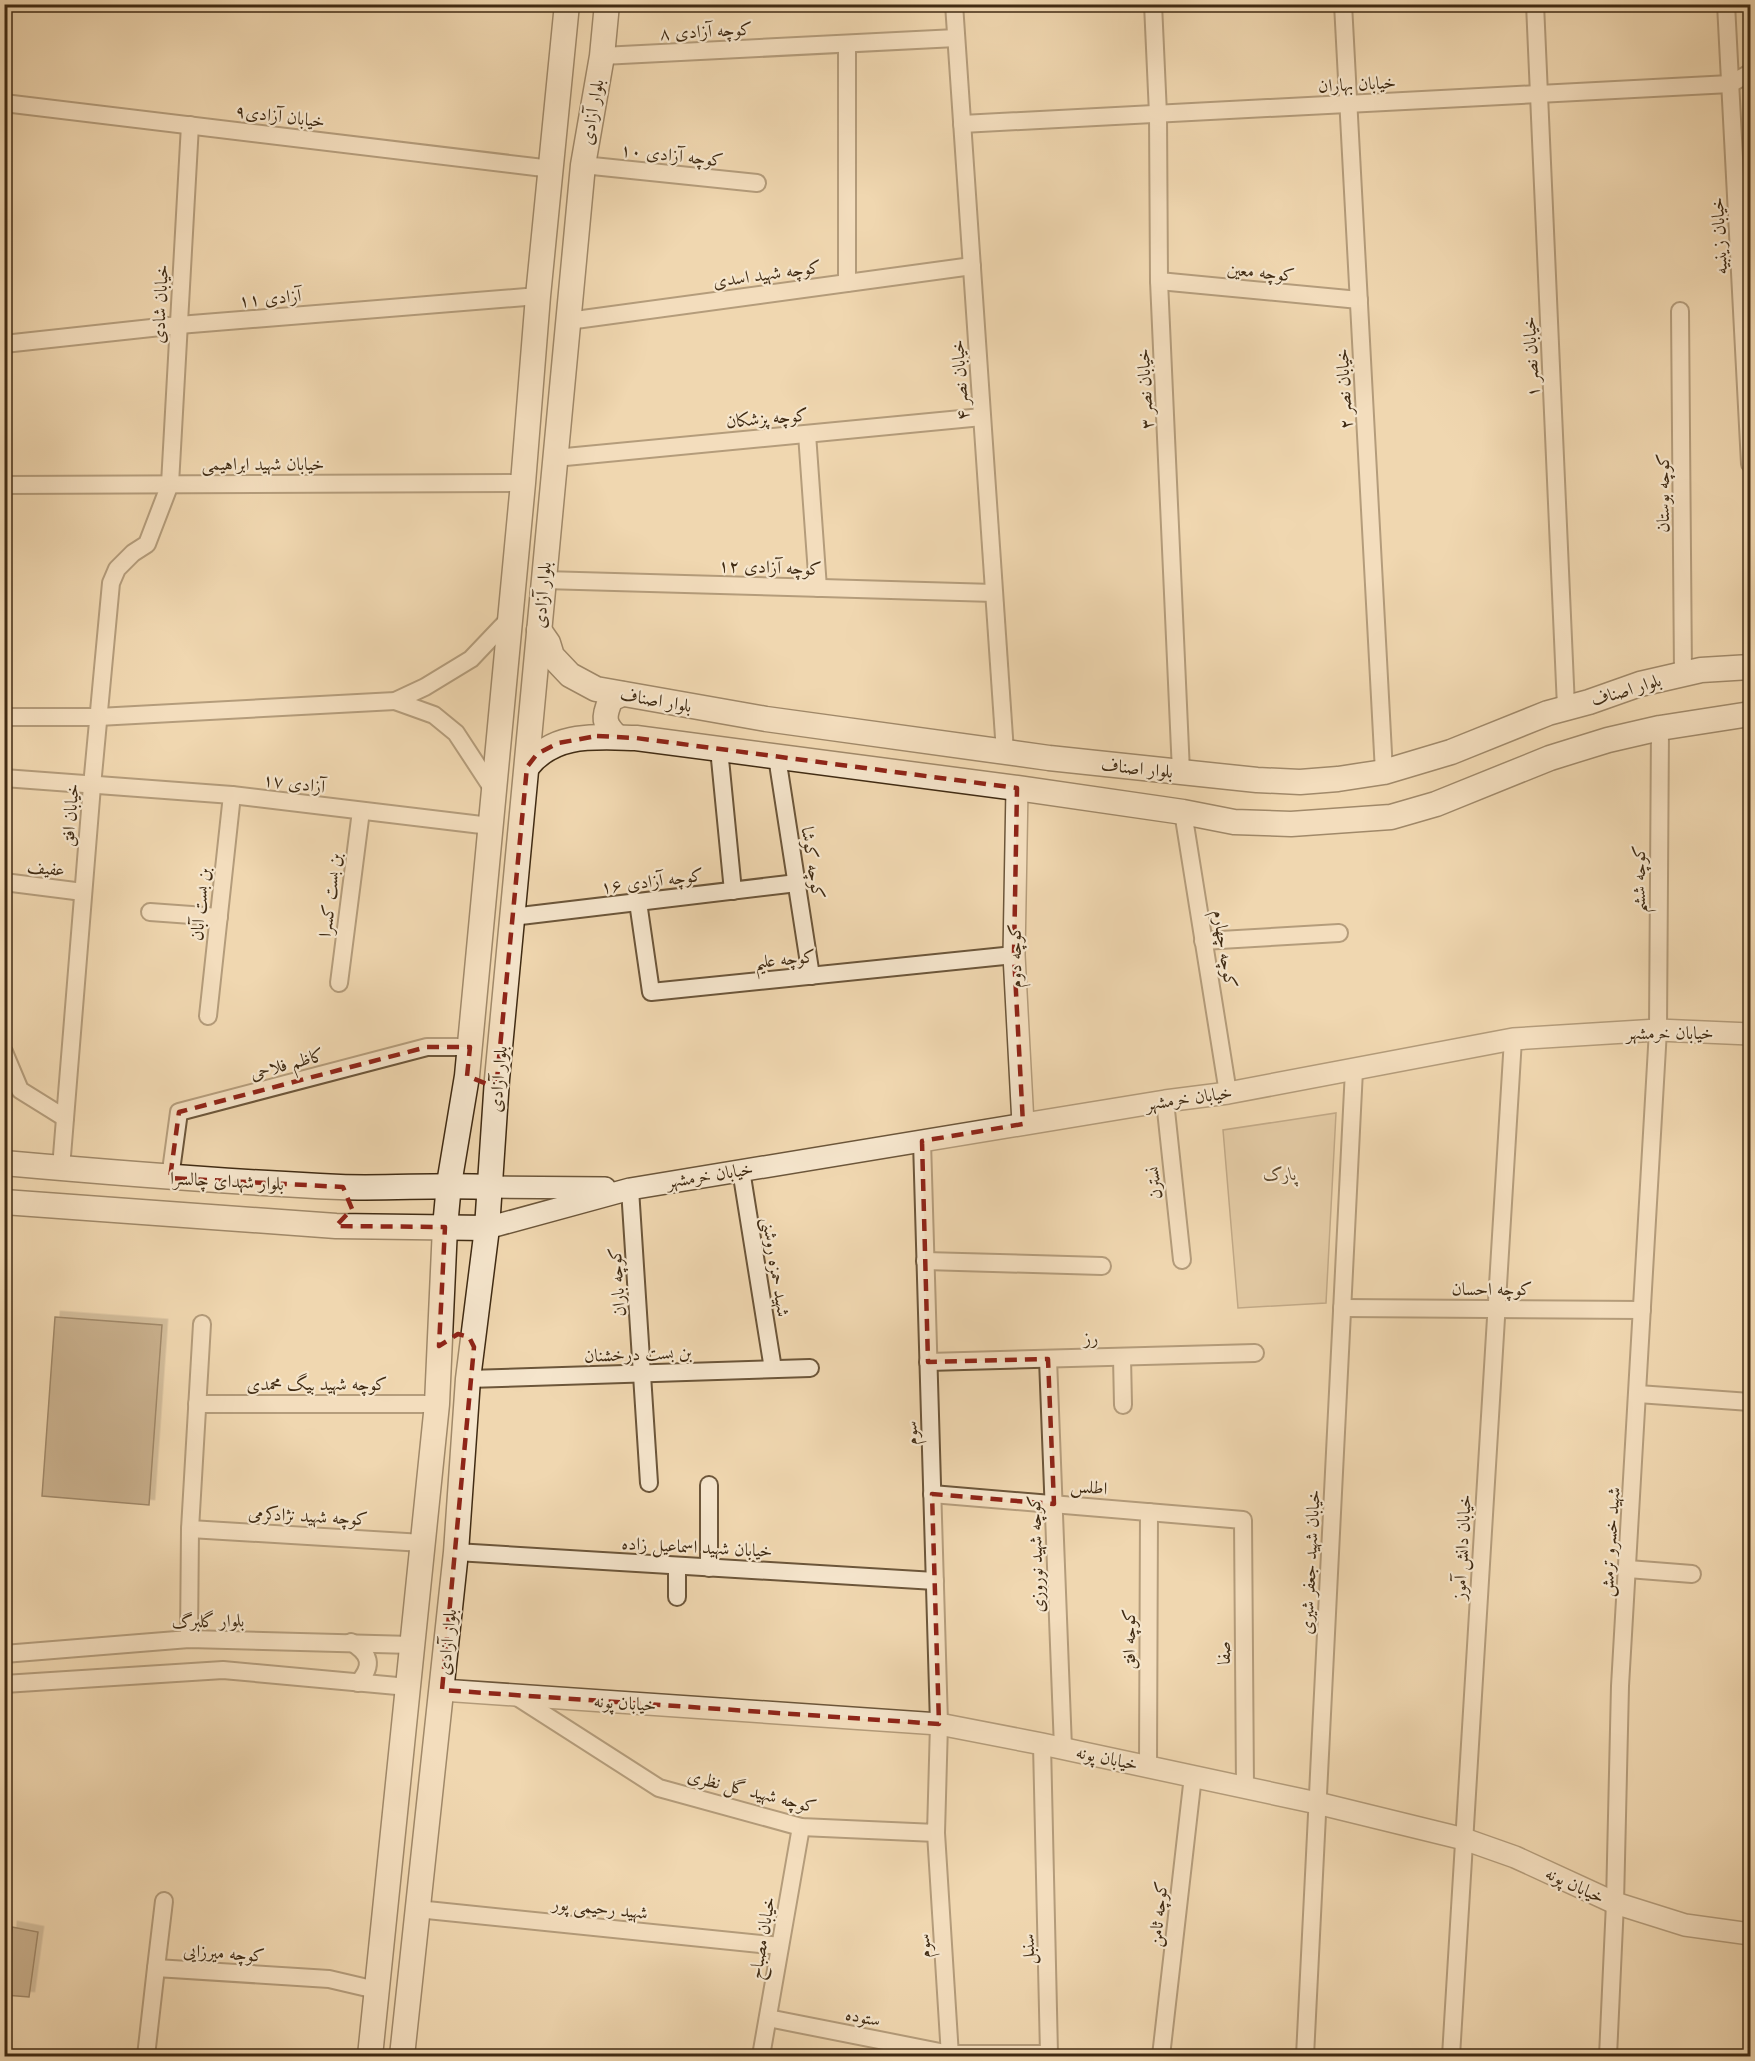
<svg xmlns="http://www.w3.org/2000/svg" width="1755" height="2061" viewBox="0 0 1755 2061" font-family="'Libre Caslon Text',Amiri,serif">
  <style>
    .green { fill: #d2ba95; stroke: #897254; stroke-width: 1.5 }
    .building { fill: #9c8465; stroke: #402b13; stroke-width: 1.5; filter: url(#shadow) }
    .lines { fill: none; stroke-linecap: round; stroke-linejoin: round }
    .minor-casing { stroke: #6c563a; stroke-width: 20 }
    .tertiary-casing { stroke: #6c563a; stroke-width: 24 }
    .secondary-casing { stroke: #402b13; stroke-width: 27 }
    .minor { stroke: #f5e5cc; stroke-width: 16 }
    .tertiary { stroke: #f5e5cc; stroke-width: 21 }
    .secondary { stroke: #f5e5cc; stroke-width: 24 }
    .marked { fill: none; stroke: #8f2418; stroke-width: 4.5; stroke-dasharray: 12 8; stroke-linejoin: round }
    .labels { text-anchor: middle; stroke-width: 4.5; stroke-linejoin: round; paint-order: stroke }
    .street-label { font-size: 18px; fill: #402b13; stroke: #f5e5cc }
    .park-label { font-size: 18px; font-style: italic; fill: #5d482d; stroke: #f5e5cc }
  </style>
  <defs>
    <filter id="shadow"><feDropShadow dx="5.5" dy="-5.5" stdDeviation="0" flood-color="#0004"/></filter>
  </defs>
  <rect width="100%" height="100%" fill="#f0d7b0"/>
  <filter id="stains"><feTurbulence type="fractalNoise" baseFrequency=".00333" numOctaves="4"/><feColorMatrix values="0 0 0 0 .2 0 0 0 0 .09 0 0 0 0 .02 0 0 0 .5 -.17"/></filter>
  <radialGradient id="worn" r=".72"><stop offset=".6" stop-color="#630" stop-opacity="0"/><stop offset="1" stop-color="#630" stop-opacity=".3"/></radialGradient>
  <!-- green -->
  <path class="green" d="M1336 1113 1326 1303 1238 1308 1223 1130Z"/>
  <!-- building -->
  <g class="building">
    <path d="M55 1317 162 1325 149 1505 42 1496Z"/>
    <path d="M12 1927 38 1932 29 1997 5 1995Z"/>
  </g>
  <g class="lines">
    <!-- minor casing -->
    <g class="minor-casing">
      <g id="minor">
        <path d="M954 4 1005 752"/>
        <path d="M1153 4 1158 114 1159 281 1181 772"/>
        <path d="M1343 4 1384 772"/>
        <path d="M1535 4 1566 707"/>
        <path d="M1726 4 1750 464"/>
        <path d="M847 44V283"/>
        <path d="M602 56 956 38"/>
        <path d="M4 103 552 169"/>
        <path d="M962 124 1730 84 1750 73"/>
        <path d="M583 165 757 183"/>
        <path d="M1159 281 1359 300"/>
        <path d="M1680 311 1683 674"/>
        <path d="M568 321 972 266"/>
        <path d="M4 344 179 325 538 296"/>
        <path d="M807 434 818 588"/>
        <path d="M555 458 982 417"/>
        <path d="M4 485 523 483"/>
        <path d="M544 580 994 593"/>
        <path d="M395 701 434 715 456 733 494 791"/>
        <path d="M4 717H98L395 701 425 687 471 659 510 618"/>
        <path d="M719 749 733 891"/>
        <path d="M777 757 811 976"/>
        <path d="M4 778 232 795 490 826"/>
        <path d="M1183 812 1228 1093"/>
        <path d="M4 882 83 892"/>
        <path d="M638 902 651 992 1014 955"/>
        <path d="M150 912 219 917"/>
        <path d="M512 917 797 883"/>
        <path d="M1203 941 1339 933"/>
        <path d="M339 983 361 811"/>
        <path d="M208 1016 232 795"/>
        <path d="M4 1052 20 1090 65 1118"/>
        <path d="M1165 1101 1182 1260"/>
        <path d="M61 1168 92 786 111 583 117 569 133 553 147 544 170 484 190 125"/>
        <path d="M741 1170 773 1369"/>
        <path d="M170 1178 179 1112 427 1047H470"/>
        <path d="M630 1189 649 1483"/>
        <path d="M925 1261 1102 1266"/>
        <path d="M1342 1308 1642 1310"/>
        <path d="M1122 1357 1123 1405"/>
        <path d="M1048 1359 1063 1748"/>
        <path d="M928 1362 1255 1353"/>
        <path d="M468 1379 810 1368"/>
        <path d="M1638 1394 1750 1402"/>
        <path d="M197 1404H437"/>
        <path d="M932 1494 1243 1520 1245 1787"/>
        <path d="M190 1529 423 1543"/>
        <path d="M456 1552 935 1581"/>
        <path d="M709 1568V1485"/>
        <path d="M1628 1569 1692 1574"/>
        <path d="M677 1597V1566"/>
        <path d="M189 1639 190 1529 202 1324"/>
        <path d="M351 1642C370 1654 374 1665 358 1683"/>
        <path d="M4 1654 189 1639 412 1645"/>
        <path d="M4 1684 223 1670 408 1687"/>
        <path d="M514 1695 659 1788 801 1827 936 1833 939 1724 922 1141"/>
        <path d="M1148 1766 1149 1512"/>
        <path d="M936 1833 950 2056"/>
        <path d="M417 1909 780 1946"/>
        <path d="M156 1968 164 1901"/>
        <path d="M768 2018 950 2054H1049L1042 1744"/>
        <path d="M146 2056 156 1968 329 1979 376 1990"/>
        <path d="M761 2056 801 1827"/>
        <path d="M1161 2056 1193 1776"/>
        <path d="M1305 2056 1354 1070"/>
        <path d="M1451 2056 1513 1039"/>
        <path d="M1608 2056 1615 1903 1620 1686 1658 1030 1660 728"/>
      </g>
    </g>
    <!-- tertiary casing -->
    <g class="tertiary-casing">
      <g id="tertiary">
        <path d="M1017 788 1014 955 1023 1124"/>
        <path d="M490 1187 605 1188"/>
        <path d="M487 1228 630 1189 1165 1101 1228 1093 1513 1039 1658 1030 1750 1034"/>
        <path d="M442 1690 939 1724 1042 1744 1317 1803 1464 1839 1515 1857 1615 1903 1685 1925 1750 1934"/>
      </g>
    </g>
    <!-- secondary casing -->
    <g class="secondary-casing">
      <g id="secondary">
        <path d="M539 630 548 643 552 656 570 675 596 689 766 719 1049 758 1257 780 1300 782 1338 779 1384 772 1451 752 1548 713 1589 702 1640 684 1701 670 1750 667"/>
        <path d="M617 737C603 724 603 717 611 699L622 694"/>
        <path d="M527 767C554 732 595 737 636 738L1017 788 1183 812 1234 822 1291 824 1391 817 1436 804 1550 758 1608 740 1660 728 1750 714"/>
        <path d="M4 1163C116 1173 228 1182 340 1187 390 1189 439 1184 490 1187"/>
        <path d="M4 1202 336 1226 487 1228"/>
        <path d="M370 2056 437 1404 445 1227 449 1184 467 1076 523 483 538 296 567 4"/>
        <path d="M402 2056 456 1552 468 1379 487 1228 497 1079 583 165 602 56 607 4"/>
      </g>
    </g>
    <!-- minor -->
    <use href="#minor" class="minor"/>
    <!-- tertiary -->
    <use href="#tertiary" class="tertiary"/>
    <!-- secondary -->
    <use href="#secondary" class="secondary"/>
  </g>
  <!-- marked area -->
  <path d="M0 0H1755V2061H0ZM597 736 636 738 1017 788 1014 955 1023 1124 922 1141 928 1362 1048 1359 1054 1504 932 1494 939 1724 442 1690 474 1347 469 1337 458 1334 439 1346 445 1227 336 1226 352 1209 343 1187 170 1178 179 1112 427 1047H470L467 1076 487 1084 497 1079 527 767 537 754 558 743Z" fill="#f0d7b0" fill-opacity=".55" fill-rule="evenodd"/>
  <path class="marked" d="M597 736 636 738 1017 788 1014 955 1023 1124 922 1141 928 1362 1048 1359 1054 1504 932 1494 939 1724 442 1690 474 1347 469 1337 458 1334 439 1346 445 1227 336 1226 352 1209 343 1187 170 1178 179 1112 427 1047H470L467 1076 487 1084 497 1079 527 767 537 754 558 743Z"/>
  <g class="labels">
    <!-- street labels -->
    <g class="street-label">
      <text transform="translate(706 31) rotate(-3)" y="6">کوچه آزادی ۸</text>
      <text transform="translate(1357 84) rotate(-3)" y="6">خیابان بهاران</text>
      <text transform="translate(592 112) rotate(-80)" y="6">بلوار آزادی</text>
      <text transform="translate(280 116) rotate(7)" y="6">خیابان آزادی۹</text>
      <text transform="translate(672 155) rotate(6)" y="6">کوچه آزادی ۱۰</text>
      <text transform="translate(1719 236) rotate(-93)" y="6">خیابان زینبیه</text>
      <text transform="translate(1261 272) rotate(6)" y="6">کوچه معین</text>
      <text transform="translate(767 274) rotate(-8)" y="6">کوچه شهید اسدی</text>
      <text transform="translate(270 298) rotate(-5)" y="6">آزادی ۱۱</text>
      <text transform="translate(160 304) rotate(-87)" y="6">خیابان شادی</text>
      <text transform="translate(1531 357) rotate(-93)" y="6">خیابان نصر ۱</text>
      <text transform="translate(960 380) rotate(-94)" y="6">خیابان نصر ۴</text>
      <text transform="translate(1145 389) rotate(-93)" y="6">خیابان نصر ۳</text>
      <text transform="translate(1344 389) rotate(-93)" y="6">خیابان نصر ۲</text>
      <text transform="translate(767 418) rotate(-5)" y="6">کوچه پزشکان</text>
      <text x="263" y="470">خیابان شهید ابراهیمی</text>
      <text transform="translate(1663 493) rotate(-90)" y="6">کوچه بوستان</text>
      <text transform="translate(770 567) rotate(2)" y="6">کوچه آزادی ۱۲</text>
      <text transform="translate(542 595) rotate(-85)" y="6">بلوار آزادی</text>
      <text transform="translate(1626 690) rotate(-17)" y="6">بلوار اصناف</text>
      <text transform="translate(656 700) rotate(10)" y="6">بلوار اصناف</text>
      <text transform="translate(1137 768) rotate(6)" y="6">بلوار اصناف</text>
      <text transform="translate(294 783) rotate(7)" y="6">آزادی ۱۷</text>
      <text transform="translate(70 815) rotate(-85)" y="6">خیابان افق</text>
      <text transform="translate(813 863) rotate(81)" y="6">کوچه کوشا</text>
      <text transform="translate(46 868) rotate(7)" y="6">عفیف</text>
      <text transform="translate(1639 879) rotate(-90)" y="6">کوچه ششم</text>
      <text transform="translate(652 881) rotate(-7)" y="6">کوچه آزادی ۱۶</text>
      <text transform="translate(330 895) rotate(-83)" y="6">بن بست کسرا</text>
      <text transform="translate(200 904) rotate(-84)" y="6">بن بست آبان</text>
      <text transform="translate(1225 949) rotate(81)" y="6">کوچه چهارم</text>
      <text transform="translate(1015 956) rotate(-91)" y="6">کوچه دوم</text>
      <text transform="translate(785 959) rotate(-6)" y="6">کوچه علیم</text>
      <text x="1670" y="1039">خیابان خرمشهر</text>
      <text transform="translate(287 1064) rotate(-15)" y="6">کاظم فلاحی</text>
      <text transform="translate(498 1079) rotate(-85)" y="6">بلوار آزادی</text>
      <text transform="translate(1189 1098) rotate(-8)" y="6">خیابان خرمشهر</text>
      <text transform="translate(710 1175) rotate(-9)" y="6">خیابان خرمشهر</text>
      <text transform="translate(227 1181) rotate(3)" y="6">بلوار شهدای چالسرا</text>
      <text transform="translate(1154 1183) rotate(-96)" y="6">نسترن</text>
      <text transform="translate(776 1267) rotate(81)" y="6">شهید حمزه روشنی</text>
      <text transform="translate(617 1282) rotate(-94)" y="6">کوچه باران</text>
      <text x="1492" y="1295">کوچه احسان</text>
      <text transform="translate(1091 1338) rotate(-2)" y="6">رز</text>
      <text transform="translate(638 1354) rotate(-2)" y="6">بن بست درخشنان</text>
      <text x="317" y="1390">کوچه شهید بیگ محمدی</text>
      <text transform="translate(911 1433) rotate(-92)" y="6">سوم</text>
      <text transform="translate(1089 1487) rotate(5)" y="6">اطلس</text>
      <text transform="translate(308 1516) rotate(3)" y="6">کوچه شهید نژادکرمی</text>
      <text transform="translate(1610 1542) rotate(-86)" y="6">شهید خسرو ترمش</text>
      <text transform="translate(697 1547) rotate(3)" y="6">خیابان شهید اسماعیل زاده</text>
      <text transform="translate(1462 1547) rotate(-87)" y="6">خیابان دانش آموز</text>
      <text transform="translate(1036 1554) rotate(-92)" y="6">کوچه شهید نوروزی</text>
      <text transform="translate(1310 1562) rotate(-87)" y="6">خیابان شهید جعفر شیری</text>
      <text transform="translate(208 1621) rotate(-1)" y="6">بلوار گلبرگ</text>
      <text transform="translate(1129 1639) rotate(-90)" y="6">کوچه افق</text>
      <text transform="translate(447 1642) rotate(-84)" y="6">بلوار آزادی</text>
      <text transform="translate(1224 1653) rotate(-90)" y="6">صفا</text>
      <text transform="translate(625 1703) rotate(4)" y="6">خیابان پونه</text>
      <text transform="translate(1107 1758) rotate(12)" y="6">خیابان پونه</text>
      <text transform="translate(752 1791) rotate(14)" y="6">کوچه شهید گل نظری</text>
      <text transform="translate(1575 1885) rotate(25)" y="6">خیابان پونه</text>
      <text transform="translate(600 1908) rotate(6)" y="6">شهید رحیمی پور</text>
      <text transform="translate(1158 1914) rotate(-84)" y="6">کوچه ثامن</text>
      <text transform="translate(762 1938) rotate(-80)" y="6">خیابان مصباح</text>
      <text transform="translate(924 1946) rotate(-94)" y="6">سوم</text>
      <text transform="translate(1028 1949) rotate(-91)" y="6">سنبل</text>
      <text transform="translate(224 1953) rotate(4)" y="6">کوچه میرزایی</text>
      <text transform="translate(863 2017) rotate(11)" y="6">ستوده</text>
    </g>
    <!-- park labels -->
    <g class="park-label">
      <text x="1280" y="1180">پارک</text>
    </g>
  </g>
  <!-- margin -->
  <rect width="1755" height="2061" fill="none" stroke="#f0d7b0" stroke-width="24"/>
  <rect x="6" y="6" width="1743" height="2049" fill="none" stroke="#402b13" stroke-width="3"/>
  <rect x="12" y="12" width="1731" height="2037" fill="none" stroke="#402b13" stroke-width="1.5"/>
  <rect width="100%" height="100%" filter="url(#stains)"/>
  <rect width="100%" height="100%" fill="url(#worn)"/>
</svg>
